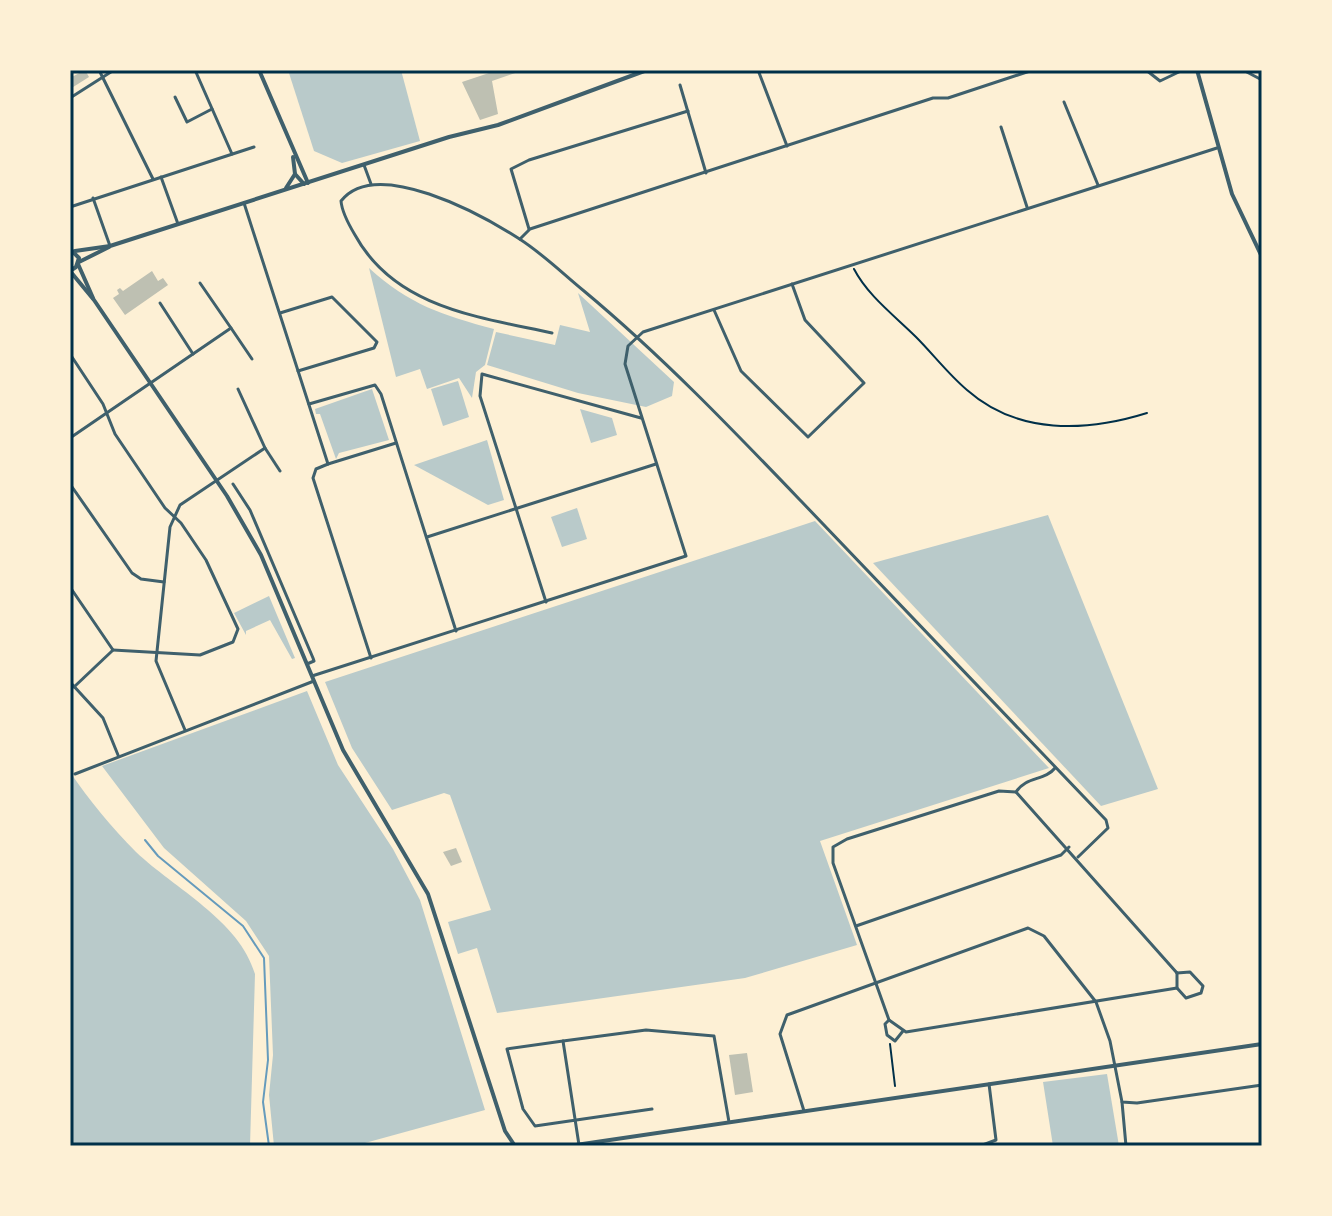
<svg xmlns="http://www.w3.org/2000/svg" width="1332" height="1216" viewBox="0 0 1332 1216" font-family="Ubuntu,sans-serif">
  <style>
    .green { fill: #b9caca }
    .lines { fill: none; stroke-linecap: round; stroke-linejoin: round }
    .stream { stroke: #669bbc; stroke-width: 2 }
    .building { fill: #bec0b2 }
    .path { stroke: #003049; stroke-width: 2 }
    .minor { stroke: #3f606c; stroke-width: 3 }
    .tertiary { stroke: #3f606c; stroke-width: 4 }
    .neatline { fill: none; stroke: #003049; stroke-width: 3 }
  </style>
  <rect width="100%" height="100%" fill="#fdf0d5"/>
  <!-- green -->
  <g class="green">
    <path d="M288 70H401L420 141 342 163 314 151Z"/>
    <path d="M369 268C410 305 442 315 494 329L485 365 476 372 472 398 459 378 427 389 420 369 396 377Z"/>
    <path d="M578 293 674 382 672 396 646 407 578 393 487 365 496 332 555 345 560 325 590 332Z"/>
    <path d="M458 381 469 417 443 426 431 389Z"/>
    <path d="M372 389 389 440 339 453 336 459 320 414H316L315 409Z"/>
    <path d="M580 409 612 418 617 435 591 443Z"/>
    <path d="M487 440 504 500 488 505 414 465Z"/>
    <path d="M577 508 587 539 562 547 551 517Z"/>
    <path d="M1048 515 1158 789 1101 806 873 563Z"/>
    <path d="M815 521 1049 768 820 841 857 945 745 978 497 1013 477 948 458 954 448 922 491 910 450 795 444 793 392 810 352 748 325 682Z"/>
    <path d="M269 596 295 658 292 659 270 620 246 631V635L234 613Z"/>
    <path d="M307 691 338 765 393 849 420 900 485 1110 354 1146H274L269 1095 273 1055 269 956 246 921 164 848 102 766Z"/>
    <path d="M70 772C89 800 112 828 136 852 175 889 239 920 255 974L250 1146H70Z"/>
    <path d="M1107 1074 1119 1146H1053L1043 1082Z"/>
  </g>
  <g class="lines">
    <!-- stream -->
    <path class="stream" d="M145 840 158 856 243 926 264 958 268 1060 263 1102 269 1146"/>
  </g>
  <!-- building -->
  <g class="building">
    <path d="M85 70 89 77 70 89V78Z"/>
    <path d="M498 70 518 72 492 81 498 114 480 120 462 82Z"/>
    <path d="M152 271 158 281 163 278 168 285 125 315 113 298 119 294 117 290 120 288 123 291Z"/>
    <path d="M456 848 462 862 451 866 443 852Z"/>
    <path d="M747 1053 753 1092 735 1095 729 1055Z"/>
  </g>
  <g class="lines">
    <!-- path -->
    <g class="path">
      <path d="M854 269C868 296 895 316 916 337 933 354 948 374 967 390 1018 435 1086 432 1147 413"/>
      <path d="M890 1044 895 1086"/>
    </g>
    <!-- minor -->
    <g class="minor">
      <path d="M99 70 153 179"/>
      <path d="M195 70 232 154"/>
      <path d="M758 70 787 146"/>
      <path d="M1146 70 1160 81 1183 70"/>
      <path d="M1243 70 1262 80"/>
      <path d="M680 85 706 173"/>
      <path d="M175 97 187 122 212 109"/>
      <path d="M70 98 114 70"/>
      <path d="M1064 102 1098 185"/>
      <path d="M1001 127 1027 207"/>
      <path d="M364 165 371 184"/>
      <path d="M161 177 178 224"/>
      <path d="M93 198 110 246"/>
      <path d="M244 203 328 464 316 469 313 478 371 658"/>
      <path d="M70 207 254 147"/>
      <path d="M529 229 511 169 529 160 688 111"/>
      <path d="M520 239 530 229 933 98H948L1033 70"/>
      <path d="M160 303 193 354"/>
      <path d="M714 310 741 371 808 437 864 383 805 320 792 284"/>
      <path d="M280 313 332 297 377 342 374 348 298 371"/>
      <path d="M231 328 252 359"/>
      <path d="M552 333C479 317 395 308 355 235 349 225 342 213 341 201 376 156 482 215 518 238 542 253 562 273 584 291 662 356 731 428 801 501 902 608 1004 714 1106 820L1108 828 1078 857"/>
      <path d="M70 354 103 404 115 434 165 508 181 523 206 560 238 629 233 642 200 655 113 650"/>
      <path d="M309 404 375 385 381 394 456 631"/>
      <path d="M70 438 231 328 200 283"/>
      <path d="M265 448 280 471"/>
      <path d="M328 464 396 443"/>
      <path d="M70 484 132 573 141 579 164 582"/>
      <path d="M233 484 250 510 313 658 314 661 307 664"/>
      <path d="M427 537 656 464"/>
      <path d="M70 587 113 650"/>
      <path d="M546 602 480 396 482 374 641 418"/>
      <path d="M312 676 686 556 625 364 628 346 643 332 1217 148"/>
      <path d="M70 682 103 718 118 755"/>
      <path d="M74 687 112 651"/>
      <path d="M185 730 156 661 170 527 180 505 265 448 238 389"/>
      <path d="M75 774 314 681"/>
      <path d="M1016 792 1177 973"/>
      <path d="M856 926 1061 855 1069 847"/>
      <path d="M1177 988V973"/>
      <path d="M889 1020 906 1032 1177 988 1186 998 1201 993 1203 986 1190 972 1177 973"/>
      <path d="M903 1031 895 1041 887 1035 885 1024 889 1020 833 863V847L847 839 999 791 1016 792C1026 776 1045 781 1055 768"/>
      <path d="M563 1041 646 1030 714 1036 729 1122"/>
      <path d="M1122 1102 1126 1146"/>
      <path d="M804 1111 780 1034 787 1015 1028 928 1044 936 1096 1002 1110 1041 1122 1102 1137 1103 1262 1085"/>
      <path d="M579 1145 563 1041 507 1049 523 1109 535 1126 652 1109"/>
      <path d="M980 1146 996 1140 989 1084"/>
    </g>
    <!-- tertiary -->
    <g class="tertiary">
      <path d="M259 70 308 183"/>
      <path d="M1197 70 1232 194 1262 257"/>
      <path d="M293 157 295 174 304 184"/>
      <path d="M286 188 295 174"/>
      <path d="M70 249 79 258 76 267 70 271"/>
      <path d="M75 251 110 246 449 137 498 125 647 70"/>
      <path d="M79 262 109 247"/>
      <path d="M78 264 93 298"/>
      <path d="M70 271 94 300 227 496 261 555 343 750 428 894 505 1131 515 1146"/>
      <path d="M569 1146 1262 1044"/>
    </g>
  </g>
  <!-- border -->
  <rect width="1332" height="1216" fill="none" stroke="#fdf0d5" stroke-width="144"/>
  <rect x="72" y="72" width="1188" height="1072" class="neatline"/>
</svg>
